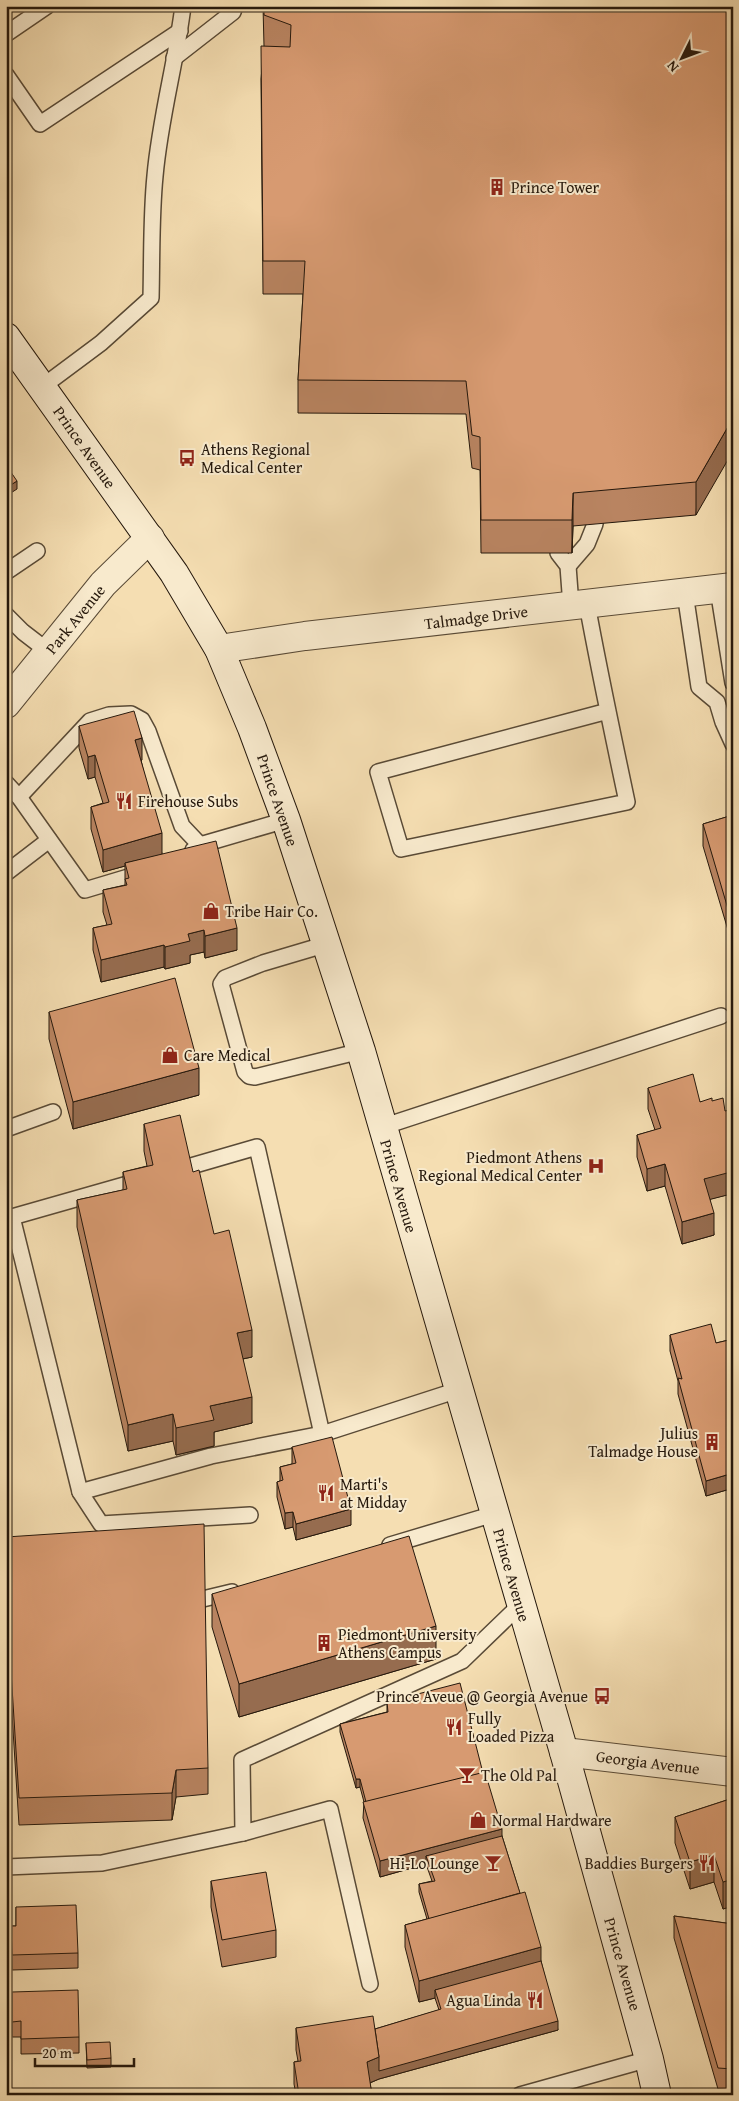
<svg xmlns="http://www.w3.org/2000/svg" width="739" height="2101" viewBox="0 0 739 2101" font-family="'Gentium Book Plus',serif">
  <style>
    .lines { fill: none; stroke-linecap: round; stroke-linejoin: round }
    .service-casing { stroke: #594a36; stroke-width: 18 }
    .minor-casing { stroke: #594a36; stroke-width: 30 }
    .secondary-casing { stroke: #25180c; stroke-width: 30 }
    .service { stroke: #f8eacd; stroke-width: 15 }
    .minor { stroke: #f8eacd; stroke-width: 28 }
    .secondary { stroke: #f8eacd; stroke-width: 28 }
    .wall { fill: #b98461; stroke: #25180c }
    .shaded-wall { fill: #966c4f; stroke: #25180c }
    .building { fill: #d79a71; stroke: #25180c }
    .labels { text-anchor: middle; stroke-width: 4; stroke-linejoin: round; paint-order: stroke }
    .poi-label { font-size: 16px; fill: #25180c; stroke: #f8eacd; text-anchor: start }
    .street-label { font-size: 16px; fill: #25180c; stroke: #f8eacd }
  </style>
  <rect width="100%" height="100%" fill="#f5deb2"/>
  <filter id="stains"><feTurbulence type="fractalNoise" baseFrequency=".004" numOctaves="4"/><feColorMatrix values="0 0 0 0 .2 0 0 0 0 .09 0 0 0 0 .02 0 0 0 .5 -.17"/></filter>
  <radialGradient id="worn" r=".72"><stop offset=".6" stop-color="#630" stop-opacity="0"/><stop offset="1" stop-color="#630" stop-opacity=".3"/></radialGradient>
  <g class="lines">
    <!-- service casing -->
    <g class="service-casing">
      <g id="service">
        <path d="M6 34 47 6"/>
        <path d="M174 58 233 12 235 6"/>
        <path d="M6 75 40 124 180 31"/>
        <path d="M42 387 101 343 151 298C152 258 151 216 155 176 160 118 176 63 183 6"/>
        <path d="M558 553 568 566 571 606"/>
        <path d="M568 566 587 544 595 524"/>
        <path d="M6 572 37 551"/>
        <path d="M718 589 733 683"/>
        <path d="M685 593 699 687 717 702 723 722 733 744"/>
        <path d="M587 604C599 670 613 736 627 802L401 849 378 772 608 711"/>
        <path d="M6 615 23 632 49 652"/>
        <path d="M6 783 19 797 90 721 109 715 131 714 142 720 148 731 182 826 200 845"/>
        <path d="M19 797 85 890 145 872"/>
        <path d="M193 850 200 845 286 820"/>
        <path d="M6 873 49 840"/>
        <path d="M327 944 263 963 225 978 221 984 245 1072 249 1076 255 1077 361 1051"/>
        <path d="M382 1127 721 1016"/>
        <path d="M6 1129 53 1112"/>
        <path d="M174 1171 257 1147 322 1434"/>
        <path d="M12 1217 142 1180"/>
        <path d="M6 1220 12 1217 80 1492 211 1456 322 1434 458 1390"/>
        <path d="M80 1492 101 1524 250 1515"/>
        <path d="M390 1545 494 1514"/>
        <path d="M186 1603 232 1592"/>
        <path d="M243 1833 330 1809 370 1984"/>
        <path d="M6 1867 102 1863 243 1833 242 1760 462 1661 520 1605"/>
        <path d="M520 2095 649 2059"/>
      </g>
    </g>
    <!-- minor casing -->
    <g class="minor-casing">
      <g id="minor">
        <path d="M219 649 305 636 733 587"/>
        <path d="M6 704 103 584 150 538"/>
        <path d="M564 1752 733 1772"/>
      </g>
    </g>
    <!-- secondary casing -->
    <g class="secondary-casing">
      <path id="secondary" d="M6 337 174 573 219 649 252 728 286 820 361 1051 564 1752 649 2059 657 2095"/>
    </g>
    <!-- service -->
    <use href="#service" class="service"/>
    <!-- minor -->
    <use href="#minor" class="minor"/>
    <!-- secondary -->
    <use href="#secondary" class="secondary"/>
  </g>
  <!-- wall -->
  <g class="wall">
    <path d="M263 6H733L696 515 573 526 572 553H481L480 470 472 468 466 414 298 413V380L303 294H263L261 79 264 46Z"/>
    <path d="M79 726 142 760H141L162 854 237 950 205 958 204 952 190 955V963L165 969 164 967 101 982 93 950V928L107 925 103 912V890L125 885V866L103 872 91 829V807L103 803 95 777 88 779 79 748Z"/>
    <path d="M733 815V947L703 846V824Z"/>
    <path d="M49 1012 199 1095 73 1129 49 1039Z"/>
    <path d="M648 1088 700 1102 712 1101 731 1190V1194L710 1199 714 1235 682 1244 665 1186 647 1191 637 1157V1135L655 1130 648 1109Z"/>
    <path d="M144 1124 193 1172 252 1357 243 1359 252 1423 214 1432V1446L176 1455 173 1441 128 1451 77 1227V1200L123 1190V1172L147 1166 144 1151Z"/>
    <path d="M670 1335 716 1343 733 1339V1499L730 1489 706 1496 678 1394V1381L670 1351Z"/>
    <path d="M292 1447 351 1525 296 1540 293 1527 285 1529 277 1497V1482L280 1481V1467L292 1464Z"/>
    <path d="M6 1537 208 1768V1794L176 1797 172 1820 19 1825 6 1619Z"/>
    <path d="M212 1594 436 1659 239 1717 212 1627Z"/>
    <path d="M387 1702 483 1773 502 1836 541 1961 558 2030 379 2079 370 2083 372 2095H296L294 2084V2062L298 2061 296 2050V2028L375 2029 439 2010 435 1998 419 2002 405 1947V1925L427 1919 419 1892V1884L432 1881 426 1864 380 1877 363 1818 364 1802 360 1787 356 1788 340 1732V1724L387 1712Z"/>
    <path d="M733 1798V1906L723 1909 714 1882 690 1889 675 1843V1817Z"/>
    <path d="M211 1881 276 1930V1957L222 1967 211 1907Z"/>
    <path d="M16 1907 78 1953V1968L12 1970 11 1926H16Z"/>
    <path d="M674 1916 733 1924V2090L718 2089 674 1938Z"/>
    <path d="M12 1992 79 2037V2053L21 2054V2037H12Z"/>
    <path d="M86 2043 111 2058V2067L87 2068Z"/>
  </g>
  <!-- shaded-wall -->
  <g class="shaded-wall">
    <path d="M733 418V451L696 515V482Z"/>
    <path d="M17 481V489L6 496V488Z"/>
    <path d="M573 493V526L572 553V520Z"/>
    <path d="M142 738V760L135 762V740Z"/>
    <path d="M95 755V777L88 779V757Z"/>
    <path d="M162 833V855L125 863V866L103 872V850Z"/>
    <path d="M237 928V950L205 958V936Z"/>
    <path d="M204 930V952L190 955V963L165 969V947L188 934Z"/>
    <path d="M164 945V967L101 982V960Z"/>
    <path d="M199 1068V1095L73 1129V1102Z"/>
    <path d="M665 1164V1186L647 1191V1169Z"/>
    <path d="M733 1168V1190H731V1194L704 1201V1179Z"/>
    <path d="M714 1213V1235L682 1244V1222Z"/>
    <path d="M252 1330V1357L237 1360V1333Z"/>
    <path d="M252 1397V1423L214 1432V1446L176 1455V1428L210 1406Z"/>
    <path d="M173 1414V1441L128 1451V1425Z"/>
    <path d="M730 1474V1489L706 1496V1481Z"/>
    <path d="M351 1509V1525L296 1540V1524Z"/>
    <path d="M293 1512V1527L285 1529V1513Z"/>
    <path d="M436 1626V1659L239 1717V1684Z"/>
    <path d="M176 1770V1797L172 1820V1793Z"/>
    <path d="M356 1779H360V1787L356 1788Z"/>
    <path d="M502 1829V1844L426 1856V1864L380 1877V1861Z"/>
    <path d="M714 1855V1882L690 1889V1862Z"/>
    <path d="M733 1879V1906L723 1909V1882Z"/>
    <path d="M541 1947V1969L435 1990V1998L419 2002V1981Z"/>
    <path d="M558 2021V2030L379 2079 367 2084V2062L379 2057Z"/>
  </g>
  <!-- building -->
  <g class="building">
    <path d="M264 6H733V418L696 482 573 493 572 520H481L480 437 472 435 466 381 298 380 305 261H263L261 46 290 47 291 25 264 15Z"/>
    <path d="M6 465 17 481 6 488Z"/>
    <path d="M134 711 142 738 135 740 162 833 103 850 91 807 109 802 95 755 88 757 79 726Z"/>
    <path d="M733 815V926L703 824Z"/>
    <path d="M216 841 237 928 205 936 204 930 188 934 190 941 165 947 164 945 101 960 93 928 112 924 103 890 127 885 125 879 129 878 125 863Z"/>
    <path d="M175 978 199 1068 73 1102 49 1012Z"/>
    <path d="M693 1074 700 1102 712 1098V1101L723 1098 725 1111 733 1109V1168L730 1169 731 1172 704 1179 714 1213 682 1222 665 1164 647 1169 637 1135 661 1128 648 1088Z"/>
    <path d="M180 1115 193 1172 199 1170 214 1234 229 1230 252 1330 237 1333 252 1397 210 1406 214 1420 176 1428 173 1414 128 1425 77 1200 127 1189 123 1172 153 1165 144 1124Z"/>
    <path d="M711 1324 716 1343 733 1339V1483L730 1474 706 1481 678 1378 682 1379 670 1335Z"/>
    <path d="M332 1437 351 1509 296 1524 293 1512 285 1513 277 1482 283 1480 280 1467 296 1463 292 1447Z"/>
    <path d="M204 1524 208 1768 176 1770 172 1793 19 1798 6 1592V1537Z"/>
    <path d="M409 1536 436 1626 239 1684 212 1594Z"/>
    <path d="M460 1683 483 1773 366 1802 360 1779H356L340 1724 388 1712 387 1702Z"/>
    <path d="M485 1772 502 1829 380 1861 363 1802Z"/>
    <path d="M733 1798V1879L723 1882 714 1855 690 1862 675 1817Z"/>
    <path d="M502 1836 520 1893 429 1919 419 1884 435 1881 426 1856Z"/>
    <path d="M266 1872 276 1930 222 1940 211 1881Z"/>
    <path d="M525 1892 541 1947 419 1981 405 1925Z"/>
    <path d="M76 1905 78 1953 12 1955 11 1926H16V1907Z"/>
    <path d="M674 1916 733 1924V2069L718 2068Z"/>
    <path d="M541 1961 558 2021 379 2071V2057L375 2029 441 2009 435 1990Z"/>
    <path d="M78 1990 79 2037 21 2039V2021L12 2022V1992Z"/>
    <path d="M373 2016 379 2057 367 2062 372 2095H299L294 2062 301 2061 296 2028Z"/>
    <path d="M110 2042 111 2058 87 2060 86 2043Z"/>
  </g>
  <!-- icons -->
  <defs>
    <g id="building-bare" transform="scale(1.35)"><path d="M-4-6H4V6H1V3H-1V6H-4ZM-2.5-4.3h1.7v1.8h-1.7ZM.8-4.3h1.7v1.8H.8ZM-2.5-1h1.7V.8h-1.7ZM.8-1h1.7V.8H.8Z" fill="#8f2418" stroke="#f8eacd" stroke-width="2.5" paint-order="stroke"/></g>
    <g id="bus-bare" transform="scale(1.35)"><path d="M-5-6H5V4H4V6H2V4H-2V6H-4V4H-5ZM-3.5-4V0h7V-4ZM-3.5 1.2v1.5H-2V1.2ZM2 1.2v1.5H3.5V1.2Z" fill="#8f2418" stroke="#f8eacd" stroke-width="2.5" paint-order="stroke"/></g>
    <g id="restaurant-bare" transform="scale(1.35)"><path d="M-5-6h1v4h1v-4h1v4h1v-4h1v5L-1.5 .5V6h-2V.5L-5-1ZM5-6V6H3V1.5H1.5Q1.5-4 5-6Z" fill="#8f2418" stroke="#f8eacd" stroke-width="2.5" paint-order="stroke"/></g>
    <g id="shop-bare" transform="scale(1.35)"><path d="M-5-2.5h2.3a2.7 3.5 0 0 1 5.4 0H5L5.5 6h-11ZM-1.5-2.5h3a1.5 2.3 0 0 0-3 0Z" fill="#8f2418" stroke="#f8eacd" stroke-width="2.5" paint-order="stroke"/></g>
    <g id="hospital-bare" transform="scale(1.35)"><path d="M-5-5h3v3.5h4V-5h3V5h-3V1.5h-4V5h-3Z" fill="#8f2418" stroke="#f8eacd" stroke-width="2.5" paint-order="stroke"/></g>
    <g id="bar-bare" transform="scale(1.35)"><path d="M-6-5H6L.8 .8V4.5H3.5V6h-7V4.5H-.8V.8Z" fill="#8f2418" stroke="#f8eacd" stroke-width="2.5" paint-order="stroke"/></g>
  </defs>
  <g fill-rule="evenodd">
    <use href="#building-bare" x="497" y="187"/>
    <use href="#bus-bare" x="187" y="458"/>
    <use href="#restaurant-bare" x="124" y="801"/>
    <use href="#shop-bare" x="211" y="911"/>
    <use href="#shop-bare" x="170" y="1055"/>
    <use href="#hospital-bare" x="596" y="1166"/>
    <use href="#building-bare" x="712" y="1442"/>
    <use href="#restaurant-bare" x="326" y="1493"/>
    <use href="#building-bare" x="324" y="1643"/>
    <use href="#bus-bare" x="602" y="1696"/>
    <use href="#restaurant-bare" x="454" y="1727"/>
    <use href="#bar-bare" x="467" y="1775"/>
    <use href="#shop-bare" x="478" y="1820"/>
    <use href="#bar-bare" x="493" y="1863"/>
    <use href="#restaurant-bare" x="707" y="1863"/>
    <use href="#restaurant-bare" x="535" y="2000"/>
  </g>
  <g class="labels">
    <!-- poi labels -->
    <g class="poi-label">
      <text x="511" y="193">Prince Tower</text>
      <text x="201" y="455">Athens Regional<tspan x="201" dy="18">Medical Center</tspan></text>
      <text x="138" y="807">Firehouse Subs</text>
      <text x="225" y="917">Tribe Hair Co.</text>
      <text x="184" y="1061">Care Medical</text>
      <text x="582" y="1163" text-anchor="end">Piedmont Athens<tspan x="582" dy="18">Regional Medical Center</tspan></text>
      <text x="698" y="1439" text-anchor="end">Julius<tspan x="698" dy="18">Talmadge House</tspan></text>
      <text x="340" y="1490">Marti's<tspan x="340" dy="18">at Midday</tspan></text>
      <text x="338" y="1640">Piedmont University<tspan x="338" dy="18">Athens Campus</tspan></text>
      <text x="588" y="1702" text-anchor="end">Prince Aveue @ Georgia Avenue</text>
      <text x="468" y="1724">Fully<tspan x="468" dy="18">Loaded Pizza</tspan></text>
      <text x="481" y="1781">The Old Pal</text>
      <text x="492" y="1826">Normal Hardware</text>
      <text x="479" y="1869" text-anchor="end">Hi-Lo Lounge</text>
      <text x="693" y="1869" text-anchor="end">Baddies Burgers</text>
      <text x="521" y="2006" text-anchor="end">Agua Linda</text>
    </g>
    <!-- street labels -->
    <g class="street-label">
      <text transform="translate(85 447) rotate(55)" y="6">Prince Avenue</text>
      <text transform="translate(476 617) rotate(-7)" y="6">Talmadge Drive</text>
      <text transform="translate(75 619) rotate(-51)" y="6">Park Avenue</text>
      <text transform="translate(278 800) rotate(71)" y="6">Prince Avenue</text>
      <text transform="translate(399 1186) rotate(74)" y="6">Prince Avenue</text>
      <text transform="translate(512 1575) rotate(74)" y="6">Prince Avenue</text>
      <text transform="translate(648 1762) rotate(7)" y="6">Georgia Avenue</text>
      <text transform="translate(623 1964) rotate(74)" y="6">Prince Avenue</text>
    </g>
  </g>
  <!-- margin -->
  <rect width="739" height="2101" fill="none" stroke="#f5deb2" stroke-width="25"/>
  <rect x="8" y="8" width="724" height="2086" fill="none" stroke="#25180c" stroke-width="2.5"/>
  <rect x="12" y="12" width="714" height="2076" fill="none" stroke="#25180c"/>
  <!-- north arrow -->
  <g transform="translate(682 58) rotate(228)" stroke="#f8eacd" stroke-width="4" paint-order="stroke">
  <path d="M0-4L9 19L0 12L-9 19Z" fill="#25180c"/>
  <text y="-8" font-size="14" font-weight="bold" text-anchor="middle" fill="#25180c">N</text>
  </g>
  <!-- scale -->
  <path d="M35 2058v8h99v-8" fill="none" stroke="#25180c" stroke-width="2.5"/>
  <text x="42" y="2058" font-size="15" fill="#25180c" stroke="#f8eacd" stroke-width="4" paint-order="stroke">20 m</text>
  <rect width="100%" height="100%" filter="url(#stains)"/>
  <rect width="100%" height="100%" fill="url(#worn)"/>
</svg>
